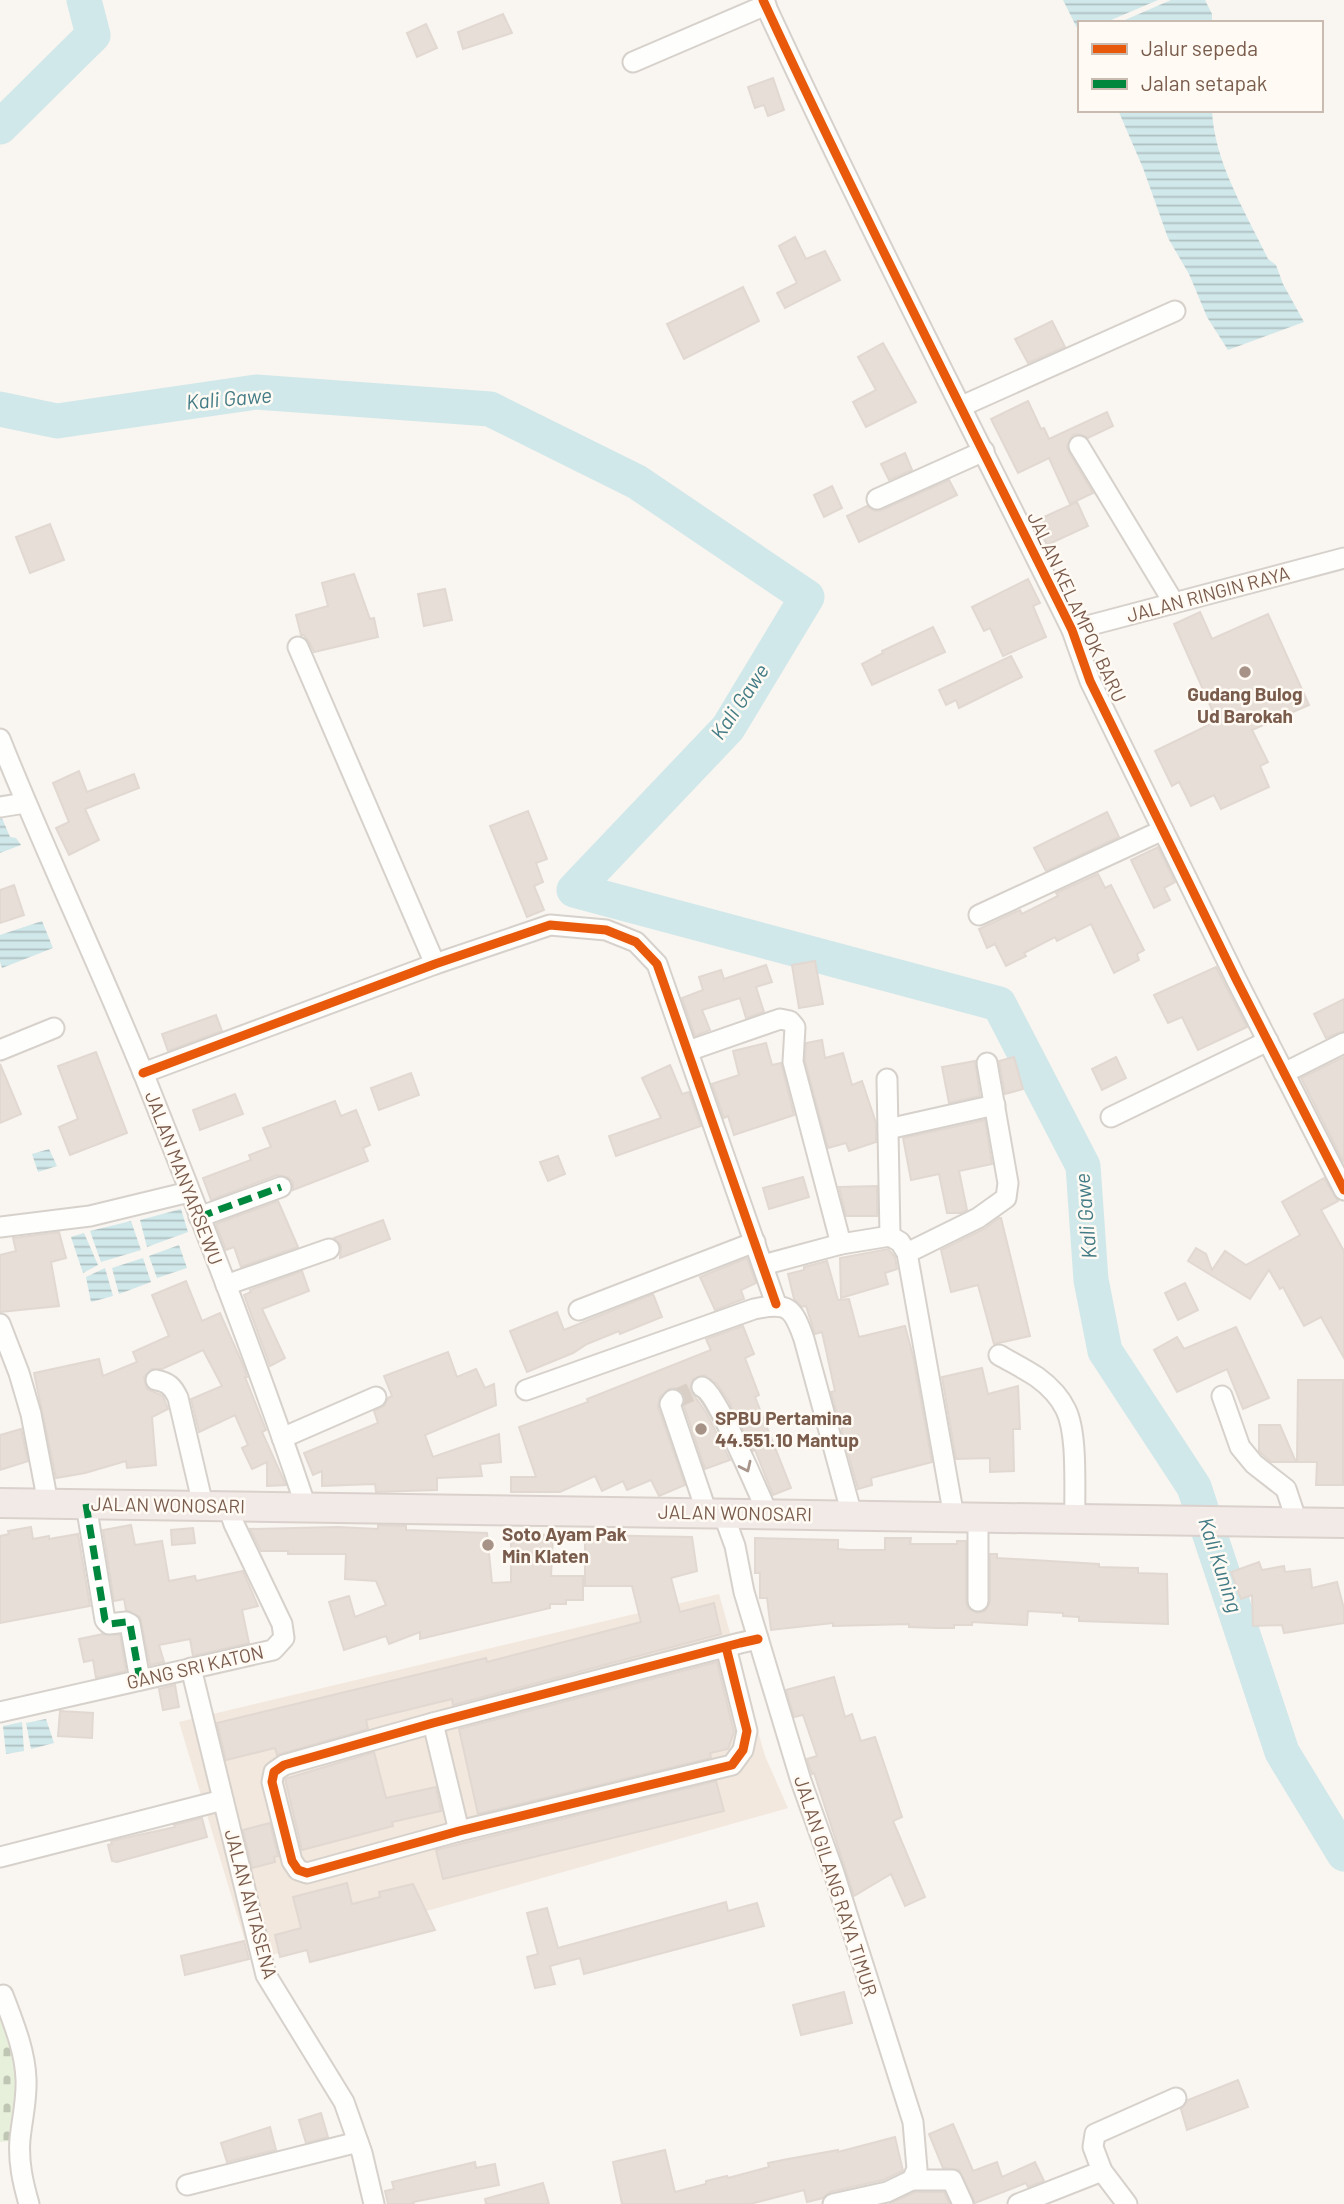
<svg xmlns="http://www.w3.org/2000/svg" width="1344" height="2204" viewBox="0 0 1344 2204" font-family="Barlow,sans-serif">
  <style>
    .residential { fill: #f2e8de }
    .cemetery { fill: url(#cemetery-stones) }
    .water { fill: url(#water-rules) }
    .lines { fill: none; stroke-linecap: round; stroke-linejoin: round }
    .river { stroke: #d0e8ea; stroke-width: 35 }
    .building { fill: #e6ded7; stroke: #e2d8d2; stroke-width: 2 }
    .minor-tunnel { stroke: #d9cfc7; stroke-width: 19; stroke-dasharray: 19 10; stroke-linecap: butt }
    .minor-casing { stroke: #d7d1cb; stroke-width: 23 }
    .highway-casing { stroke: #dad1cc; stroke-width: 32 }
    .minor { stroke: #fefefd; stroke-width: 19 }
    .highway { stroke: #f2eae7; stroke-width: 28 }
    .quiet { stroke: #00873e; stroke-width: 7; stroke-dasharray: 14 7; stroke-linecap: butt }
    .cycleway-casing { stroke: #fffaf3; stroke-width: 13 }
    .cycleway { stroke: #e8590c; stroke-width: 9 }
    .oneway { stroke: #a8958b }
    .poi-dot { fill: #a69286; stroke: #fffaf3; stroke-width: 2.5 }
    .labels { text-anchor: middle; stroke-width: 5; stroke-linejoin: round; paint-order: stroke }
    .street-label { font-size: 19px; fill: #7a5c4d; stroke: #fffaf3 }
    .poi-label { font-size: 19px; font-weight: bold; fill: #7a5c4d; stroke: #fffaf3; text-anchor: start }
    .water-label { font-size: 21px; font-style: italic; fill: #437c86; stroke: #fffaf3 }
  </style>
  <defs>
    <pattern id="cemetery-stones" width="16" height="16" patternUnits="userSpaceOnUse" patternTransform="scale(1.75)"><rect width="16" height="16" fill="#e7f0db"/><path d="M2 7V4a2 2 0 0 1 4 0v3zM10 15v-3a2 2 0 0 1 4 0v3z" fill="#c0c6b4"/></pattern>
    <pattern id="water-rules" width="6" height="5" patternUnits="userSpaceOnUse" patternTransform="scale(1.75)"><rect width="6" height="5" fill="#d0e8ea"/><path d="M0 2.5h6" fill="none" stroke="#aebfc0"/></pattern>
  </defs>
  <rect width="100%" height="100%" fill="#f9f5f0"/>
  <!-- residential -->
  <path class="residential" d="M719 1594 765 1756 788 1808 251 1961 179 1722Z"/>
  <!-- cemetery -->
  <path class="cemetery" d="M0 2002C5 2021 14 2041 16 2060 19 2086 18 2117 10 2141L0 2142Z"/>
  <!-- water -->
  <g class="water">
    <path d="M1063 0H1158L1104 23H1080V29L1077 28Z"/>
    <path d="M1171 0H1205L1212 14V23H1118Z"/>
    <path d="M1118 110H1212C1214 162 1246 213 1268 259L1276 265 1283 284 1304 322 1228 350 1207 317 1189 274 1168 238 1143 168Z"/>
    <path d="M2 818 10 837 16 838 21 845 0 853V819Z"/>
    <path d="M42 921 53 948 2 968 0 962V935Z"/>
    <path d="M49 1149 57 1166 38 1172 32 1154Z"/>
    <path d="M181 1209 188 1232 147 1247 140 1220Z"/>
    <path d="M131 1221 141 1250 101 1262 90 1231Z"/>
    <path d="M84 1233 98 1265 83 1273 71 1237Z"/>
    <path d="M179 1245 187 1268 157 1278 149 1256Z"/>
    <path d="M143 1258 151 1282 119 1294 112 1268Z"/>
    <path d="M105 1268 113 1296 91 1302 86 1277Z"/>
    <path d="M46 1719 54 1743 31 1749 26 1723Z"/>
    <path d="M22 1722 24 1751 6 1754 3 1726Z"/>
  </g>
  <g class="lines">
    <!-- river -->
    <g class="river">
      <path d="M0 127 93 35 84 0"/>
      <path d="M0 409 57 421 256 392 490 409 637 482 807 597 728 728 574 890 999 1004 1083 1166 1091 1280 1105 1351 1194 1487 1282 1752 1344 1854"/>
    </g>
  </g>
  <!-- building -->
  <g class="building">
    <path d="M503 14 512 33 463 49 458 32Z"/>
    <path d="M426 24 437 48 417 57 407 33Z"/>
    <path d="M773 78 784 110 768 116 764 105 755 108 748 87Z"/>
    <path d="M795 237 806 259 825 251 840 280 785 308 777 293 797 283 779 246Z"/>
    <path d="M743 287 759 321 684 359 667 324Z"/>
    <path d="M1052 321 1065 347 1028 363 1015 339Z"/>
    <path d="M883 343 916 402 866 427 853 402 876 390 858 357Z"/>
    <path d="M1028 401 1041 429 1044 428 1049 439 1107 412 1113 426 1088 438 1079 434 1073 435 1067 446 1069 452 1093 493 1070 504 1049 458 1018 473 991 419Z"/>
    <path d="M905 453 912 470 889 480 881 464Z"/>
    <path d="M949 480 957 495 859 542 847 516 867 506 875 511 882 510Z"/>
    <path d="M832 486 842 508 824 517 814 495Z"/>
    <path d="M1077 502 1088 526 1047 545 1035 521Z"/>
    <path d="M50 524 64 560 30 573 16 537Z"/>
    <path d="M354 574 370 619 374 618 378 637 314 652 309 642 304 635H301L296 615 328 606 322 583Z"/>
    <path d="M1028 579 1040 603 1033 606 1046 637 1003 656 990 628 984 631 972 607Z"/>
    <path d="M445 589 452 620 424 626 418 594Z"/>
    <path d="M1200 612 1212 639 1268 614 1309 705 1252 730 1268 762 1260 766 1269 787 1221 809 1214 795 1191 806 1179 782 1172 786 1155 751 1217 721 1174 624Z"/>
    <path d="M933 627 945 652 872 685 862 664 883 653 882 651Z"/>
    <path d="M1011 656 1022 677 959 708 956 700 946 705 939 690Z"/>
    <path d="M79 771 87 792 134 774 139 788 85 809 99 840 69 855 56 828 69 822 53 783Z"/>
    <path d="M528 811 547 859 536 863 543 882 534 886 544 910 527 917 490 826Z"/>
    <path d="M1107 812 1119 837 1046 871 1034 848Z"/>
    <path d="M1158 847 1175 882 1164 888 1170 900 1154 908 1131 860Z"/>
    <path d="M1098 874 1105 888 1111 885 1144 950 1137 954 1139 960 1114 973 1091 924 1057 941 1055 937 1024 953 1026 956 1006 966 995 944 987 948 979 929 1020 910 1022 914 1058 896 1056 893Z"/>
    <path d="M14 885 24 915 0 923V890Z"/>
    <path d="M815 961 823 1004 799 1008 792 965Z"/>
    <path d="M766 965 772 982 756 987 764 1012 746 1018 740 998 702 1010 710 1030 695 1036 682 998 703 990 699 977 721 970 724 979Z"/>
    <path d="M1216 967 1247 1027 1198 1050 1182 1017 1168 1023 1154 995Z"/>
    <path d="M1344 999V1031L1326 1038 1314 1014Z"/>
    <path d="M216 1015 222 1031 168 1051 162 1034Z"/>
    <path d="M822 1040 825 1058 843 1053 852 1085 862 1081 876 1123V1142L849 1151 846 1143 828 1148 805 1061 806 1043Z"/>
    <path d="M766 1043 772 1065 781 1063 794 1115 734 1135 728 1116 724 1118 712 1084 739 1075 733 1051Z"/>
    <path d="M96 1052 127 1133 70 1155 59 1127 78 1119 58 1066Z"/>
    <path d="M1014 1057 1023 1089 1005 1094 999 1061Z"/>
    <path d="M1116 1057 1126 1078 1102 1090 1092 1069Z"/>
    <path d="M1344 1057V1163L1301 1078Z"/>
    <path d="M975 1061 980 1096 949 1103 942 1067Z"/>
    <path d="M0 1064 21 1114 0 1123Z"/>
    <path d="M670 1065 682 1094 689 1092 701 1126 616 1156 609 1136 661 1118 642 1078Z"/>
    <path d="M411 1073 419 1095 379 1110 371 1088Z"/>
    <path d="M235 1094 243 1114 200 1130 193 1110Z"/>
    <path d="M335 1101 341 1116 356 1110 370 1145 363 1148 368 1161 293 1190V1183L289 1178 277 1175 211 1200 203 1178 251 1160 249 1155 271 1147 263 1128Z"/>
    <path d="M985 1120 992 1164 959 1171 967 1210 961 1213H947L939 1174 911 1180 903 1138Z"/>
    <path d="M558 1156 565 1174 548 1181 540 1162Z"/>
    <path d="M803 1177 809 1197 769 1209 763 1188Z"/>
    <path d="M1324 1178 1338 1201 1321 1210 1344 1251V1358L1321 1317 1304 1326 1283 1287 1280 1289 1269 1270 1250 1299 1188 1261 1196 1248 1206 1254 1212 1270 1225 1251 1246 1265 1300 1235 1282 1202Z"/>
    <path d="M877 1186V1216H846L839 1187Z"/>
    <path d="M278 1201 298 1247 241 1267 234 1247 226 1250 216 1224Z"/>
    <path d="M999 1218H1001L1030 1336 994 1344 978 1285 951 1292 941 1250 984 1229Z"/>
    <path d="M383 1220 390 1239 340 1258 341 1246 334 1238Z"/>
    <path d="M59 1232 66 1258 51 1262 59 1306 0 1312V1255L16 1251 13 1238Z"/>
    <path d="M888 1249 895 1257 897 1269 885 1273 888 1284 841 1298 840 1258Z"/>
    <path d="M747 1258 756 1283 741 1290 744 1299 715 1310 700 1277Z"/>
    <path d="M827 1261 838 1300 849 1299 859 1337 905 1326 913 1356 932 1462 871 1478 872 1485 858 1489 842 1432V1417L838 1418 831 1392 835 1391 822 1332 815 1334 806 1306 802 1307 794 1299 788 1274 804 1270V1267Z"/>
    <path d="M302 1271 309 1291 262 1309 285 1358 270 1366 244 1295 251 1292 250 1290Z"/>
    <path d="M186 1281 202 1321 220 1313 243 1365 247 1377H245L266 1430 262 1432 286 1485 267 1486V1462L252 1469 242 1448 248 1445 235 1415 199 1432 191 1399 222 1386 203 1350 162 1369H152L144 1377 147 1389 163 1396 168 1409 152 1417 156 1465 127 1468 126 1461 85 1473 56 1478 34 1373 99 1359 103 1376 137 1362 133 1352 169 1336 152 1295Z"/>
    <path d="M1185 1283 1198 1310 1178 1320 1165 1293Z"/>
    <path d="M653 1294 662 1317 620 1334 619 1331 587 1344 573 1353 527 1372 510 1331 557 1312 564 1330Z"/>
    <path d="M743 1326 754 1354 745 1358 759 1395 755 1397 791 1488 773 1495 755 1450 753 1451 728 1400 717 1384 704 1375 693 1379 690 1390 706 1412 730 1460 705 1469 684 1406V1395L675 1388 669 1389 660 1397 658 1407 685 1485 659 1496 651 1480 627 1490 623 1481 602 1491 595 1476 560 1492H511V1477H536L519 1427 588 1402 587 1399 711 1350 706 1339Z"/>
    <path d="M1236 1327 1269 1398 1243 1409 1227 1369 1177 1392 1154 1350 1177 1337 1184 1349Z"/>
    <path d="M448 1352 457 1377 476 1369 485 1388 494 1384 496 1405 425 1435 433 1457 499 1434 501 1462 480 1464 482 1476 437 1478V1490L376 1492 375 1484 322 1486V1471L313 1475 304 1453 378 1423 374 1411 385 1405 388 1398 392 1396 384 1376Z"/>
    <path d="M982 1368 988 1394 1018 1386 1020 1429H1013L1014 1471 990 1472V1458L956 1459 942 1377Z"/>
    <path d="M1298 1380H1343V1485H1316L1317 1462H1297Z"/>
    <path d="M1259 1425H1280L1296 1462H1271L1263 1455 1259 1451Z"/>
    <path d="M21 1429 28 1461 0 1470V1435Z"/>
    <path d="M131 1525 135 1545 162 1541 169 1581 195 1576 196 1581 243 1571 258 1606 242 1610 249 1643 193 1656 190 1639 159 1645 164 1662 150 1665 140 1617 126 1610 124 1599 114 1601 103 1530Z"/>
    <path d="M378 1525 406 1526V1530L487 1533 492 1583 511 1582V1534L553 1535 551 1576H583V1600H566V1604H550V1608L420 1639V1632L389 1644 386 1636 344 1650 329 1602 349 1596 355 1617 386 1605 376 1581 345 1579 346 1554H288V1551H261L250 1529 338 1527 378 1529Z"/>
    <path d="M31 1527 33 1539 49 1536V1539L78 1534 90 1606 0 1623V1536L9 1534 8 1531Z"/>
    <path d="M193 1528 195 1543 172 1545 171 1530Z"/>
    <path d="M585 1535 692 1537 697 1571 671 1578 680 1612 714 1603 721 1634 453 1705 452 1699 366 1720 368 1729 277 1755 275 1748 226 1760 217 1723 486 1658 487 1662 641 1622 632 1586H585Z"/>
    <path d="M755 1538 838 1540V1549L849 1550H885V1538H911L910 1544H957V1541H966V1602L968 1608 977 1613 985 1611 990 1602V1554H997V1558L1099 1564V1567L1138 1568V1573L1167 1574 1168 1624 1079 1621V1617L1063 1616V1613L1028 1611 1027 1625 972 1622V1625H954V1628H937L909 1627V1624L833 1626V1623L771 1630 767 1598H760V1573H755Z"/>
    <path d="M1259 1562 1262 1570 1284 1566 1285 1572 1310 1569 1312 1588 1337 1582 1344 1609V1623L1284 1633 1282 1625 1253 1626 1252 1595 1241 1599 1231 1572Z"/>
    <path d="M103 1634 120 1635 126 1671 96 1678 93 1660 84 1662 79 1639Z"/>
    <path d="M717 1662 734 1732 728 1749 710 1753 711 1758 478 1814 459 1729Z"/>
    <path d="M834 1677 845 1717 852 1714 861 1741 875 1737 902 1817 893 1821 925 1897 905 1906 891 1874 854 1896 814 1773 812 1774 807 1759 817 1756 803 1715 794 1717 786 1690Z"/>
    <path d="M175 1685 179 1707 163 1710 159 1689Z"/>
    <path d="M60 1711 93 1713 92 1738 58 1736Z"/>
    <path d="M374 1752 386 1798 436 1787 441 1811 392 1822 393 1826 302 1850 285 1779Z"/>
    <path d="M716 1781 724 1811 443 1879 436 1850Z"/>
    <path d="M202 1818 207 1837 117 1862 112 1861 108 1845 112 1844 111 1841 175 1827 174 1825Z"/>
    <path d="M270 1823 278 1856 274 1857 275 1862 252 1868 243 1830Z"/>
    <path d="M347 1883 352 1904 380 1897 379 1892 413 1884 435 1930 310 1962 307 1950 280 1957 275 1935 301 1928 293 1897Z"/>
    <path d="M726 1902 728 1911 757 1903 764 1926 584 1974 580 1958 550 1966 555 1984 535 1988 527 1957 538 1954 527 1913 547 1908 558 1948Z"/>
    <path d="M244 1941 249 1959 185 1975 181 1956Z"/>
    <path d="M844 1992 852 2023 801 2035 793 2005Z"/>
    <path d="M1238 2080 1248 2107 1187 2130 1181 2109 1188 2100Z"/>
    <path d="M321 2113 328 2137 306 2143 299 2120Z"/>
    <path d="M953 2124 973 2171 997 2162 1002 2177 1035 2162 1044 2181 1028 2187 1026 2183 975 2203 959 2170 943 2168 929 2134Z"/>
    <path d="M270 2127 276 2150 227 2162 221 2143Z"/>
    <path d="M895 2137 903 2171 883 2180 830 2192 823 2198 807 2202 804 2190 750 2204H622L613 2162 665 2150 675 2192 706 2184V2181L727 2176 728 2178 769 2167 768 2163 788 2159 838 2150V2152Z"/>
    <path d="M475 2162 476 2168 495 2164 499 2185 413 2202 414 2204H388L385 2191 394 2189 392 2182Z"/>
    <path d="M543 2183 549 2204H486L485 2199Z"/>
    <path d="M915 2192H944L950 2204H889Z"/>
  </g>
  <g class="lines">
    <!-- minor-tunnel -->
    <path class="minor-tunnel" d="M673 1400 702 1387"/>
    <!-- minor casing -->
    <g class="minor-casing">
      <g id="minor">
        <path d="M763 0C861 212 968 420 1072 630L1090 681 1236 979 1344 1190"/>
        <path d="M633 62 766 5"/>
        <path d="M962 406 1175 311"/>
        <path d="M1079 446 1174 603"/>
        <path d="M877 499 984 451"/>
        <path d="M1072 630 1344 558"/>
        <path d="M298 647 435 964"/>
        <path d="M0 739C45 852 98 962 144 1075 201 1218 257 1361 306 1507"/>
        <path d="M0 807 25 803"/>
        <path d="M979 915 1163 830"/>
        <path d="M0 1050 54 1028"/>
        <path d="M688 1051 780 1019 790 1021 795 1027 793 1062 841 1244"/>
        <path d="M143 1073 435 964 550 925 606 930 636 942 657 964 776 1304"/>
        <path d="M1284 1073 1344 1043"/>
        <path d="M887 1079 890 1236"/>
        <path d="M1111 1117 1268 1041"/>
        <path d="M888 1129 995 1105"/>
        <path d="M199 1217 281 1187"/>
        <path d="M0 1227 90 1216 189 1192"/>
        <path d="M907 1253 978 1218 1006 1198 1008 1183 987 1063"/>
        <path d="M763 1265 841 1244 890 1236 900 1242 907 1253 954 1517"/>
        <path d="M226 1285 329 1249"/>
        <path d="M579 1310 755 1242"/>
        <path d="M0 1324 19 1373 31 1414 48 1503"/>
        <path d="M999 1355C1011 1362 1025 1369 1037 1377 1048 1385 1060 1397 1066 1410 1078 1435 1074 1490 1075 1518"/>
        <path d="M156 1380C168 1382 173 1387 178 1398L203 1505"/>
        <path d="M702 1387C716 1392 759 1494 768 1514"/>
        <path d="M526 1390 754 1309C788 1302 793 1307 804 1339L852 1515"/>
        <path d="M1222 1396 1240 1447 1254 1464 1286 1489 1297 1522"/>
        <path d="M673 1400 670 1404 707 1513"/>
        <path d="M282 1438 376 1397"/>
        <path d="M86 1504 105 1620 109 1624 126 1622 130 1624 140 1680"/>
        <path d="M723 1513 735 1546 744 1592 801 1781 834 1873 913 2122 917 2169 912 2180 887 2192 833 2204"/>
        <path d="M978 1601V1517"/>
        <path d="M726 1647 747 1731 743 1750 732 1765 459 1831 307 1873 298 1870 292 1861 272 1782 274 1772 284 1765 433 1723 740 1643 758 1639"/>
        <path d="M191 1668 266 1975 344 2102 362 2153 374 2204"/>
        <path d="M0 1712 273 1650 284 1638 282 1624 234 1524 228 1506"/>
        <path d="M433 1723 459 1831"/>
        <path d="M0 1857 223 1800"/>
        <path d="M3 1995C13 2022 25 2050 26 2079 27 2100 22 2119 20 2139 18 2162 23 2183 29 2204"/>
        <path d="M1102 2171 1093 2147 1095 2134 1176 2098"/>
        <path d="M912 2180H952L963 2204"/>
        <path d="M187 2185 358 2142"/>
        <path d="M1018 2204 1102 2171 1127 2204"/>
      </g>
    </g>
    <!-- highway casing -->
    <g class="highway-casing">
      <path id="highway" d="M0 1503 1344 1523"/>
    </g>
    <!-- minor -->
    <use href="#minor" class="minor"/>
    <!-- highway -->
    <use href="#highway" class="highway"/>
    <!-- quiet -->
    <g class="quiet">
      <path d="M199 1217 281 1187"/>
      <path d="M86 1504 105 1620 109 1624 126 1622 130 1624 140 1680"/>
    </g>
    <!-- cycleway casing -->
    <g class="cycleway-casing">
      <g id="cycleway">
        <path d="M763 0C861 212 968 420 1072 630L1090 681 1236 979 1344 1190"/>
        <path d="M143 1073 435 964 550 925 606 930 636 942 657 964 776 1304"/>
        <path d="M726 1647 747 1731 743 1750 732 1765 459 1831 307 1873 298 1870 292 1861 272 1782 274 1772 284 1765 433 1723 740 1643 758 1639"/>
      </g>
    </g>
    <!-- cycleway -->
    <use href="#cycleway" class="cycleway"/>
  </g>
  <!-- one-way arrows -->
  <defs><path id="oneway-chevron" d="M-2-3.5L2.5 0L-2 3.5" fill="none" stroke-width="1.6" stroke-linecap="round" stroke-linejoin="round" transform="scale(1.75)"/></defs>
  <use class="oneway" href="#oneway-chevron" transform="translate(746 1467) rotate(65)"/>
  <!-- markers -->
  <g class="poi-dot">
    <circle cx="1245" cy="672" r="7"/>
    <circle cx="701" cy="1429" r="7"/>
    <circle cx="488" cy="1545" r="7"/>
  </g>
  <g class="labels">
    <!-- street labels -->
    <g class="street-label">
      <text transform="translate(1208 594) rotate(-15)" y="7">JALAN RINGIN RAYA</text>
      <text transform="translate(1077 607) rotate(65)" y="7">JALAN KELAMPOK BARU</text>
      <text transform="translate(184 1178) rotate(69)" y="7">JALAN MANYARSEWU</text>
      <text transform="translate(168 1505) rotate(1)" y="7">JALAN WONOSARI</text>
      <text transform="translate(735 1513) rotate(1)" y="7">JALAN WONOSARI</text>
      <text transform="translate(195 1667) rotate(-13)" y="7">GANG SRI KATON</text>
      <text transform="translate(836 1886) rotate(72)" y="7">JALAN GILANG RAYA TIMUR</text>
      <text transform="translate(251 1904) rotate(75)" y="7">JALAN ANTASENA</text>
    </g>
    <!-- poi labels -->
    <g class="poi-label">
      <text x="1245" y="701" text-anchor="middle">Gudang Bulog<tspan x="1245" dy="22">Ud Barokah</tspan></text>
      <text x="715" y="1425">SPBU Pertamina<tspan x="715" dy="22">44.551.10 Mantup</tspan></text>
      <text x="502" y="1541">Soto Ayam Pak<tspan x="502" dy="22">Min Klaten</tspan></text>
    </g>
    <!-- water labels -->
    <g class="water-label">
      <text transform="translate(229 399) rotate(-5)" y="7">Kali Gawe</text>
      <text transform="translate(740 702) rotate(-56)" y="7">Kali Gawe</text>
      <text transform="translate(1086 1216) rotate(-95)" y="7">Kali Gawe</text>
      <text transform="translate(1220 1565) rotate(72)" y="7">Kali Kuning</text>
    </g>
  </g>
  <!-- legend -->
  <rect x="1078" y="21" width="245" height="91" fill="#fffaf3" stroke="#cabbb1" stroke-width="2"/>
  <rect x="1092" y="44" width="35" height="10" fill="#e8590c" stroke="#cabbb1" stroke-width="2"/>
  <text x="1141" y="56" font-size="21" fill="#7a5c4d">Jalur sepeda</text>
  <rect x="1092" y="79" width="35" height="10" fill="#00873e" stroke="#cabbb1" stroke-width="2"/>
  <text x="1141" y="91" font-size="21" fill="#7a5c4d">Jalan setapak</text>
</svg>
